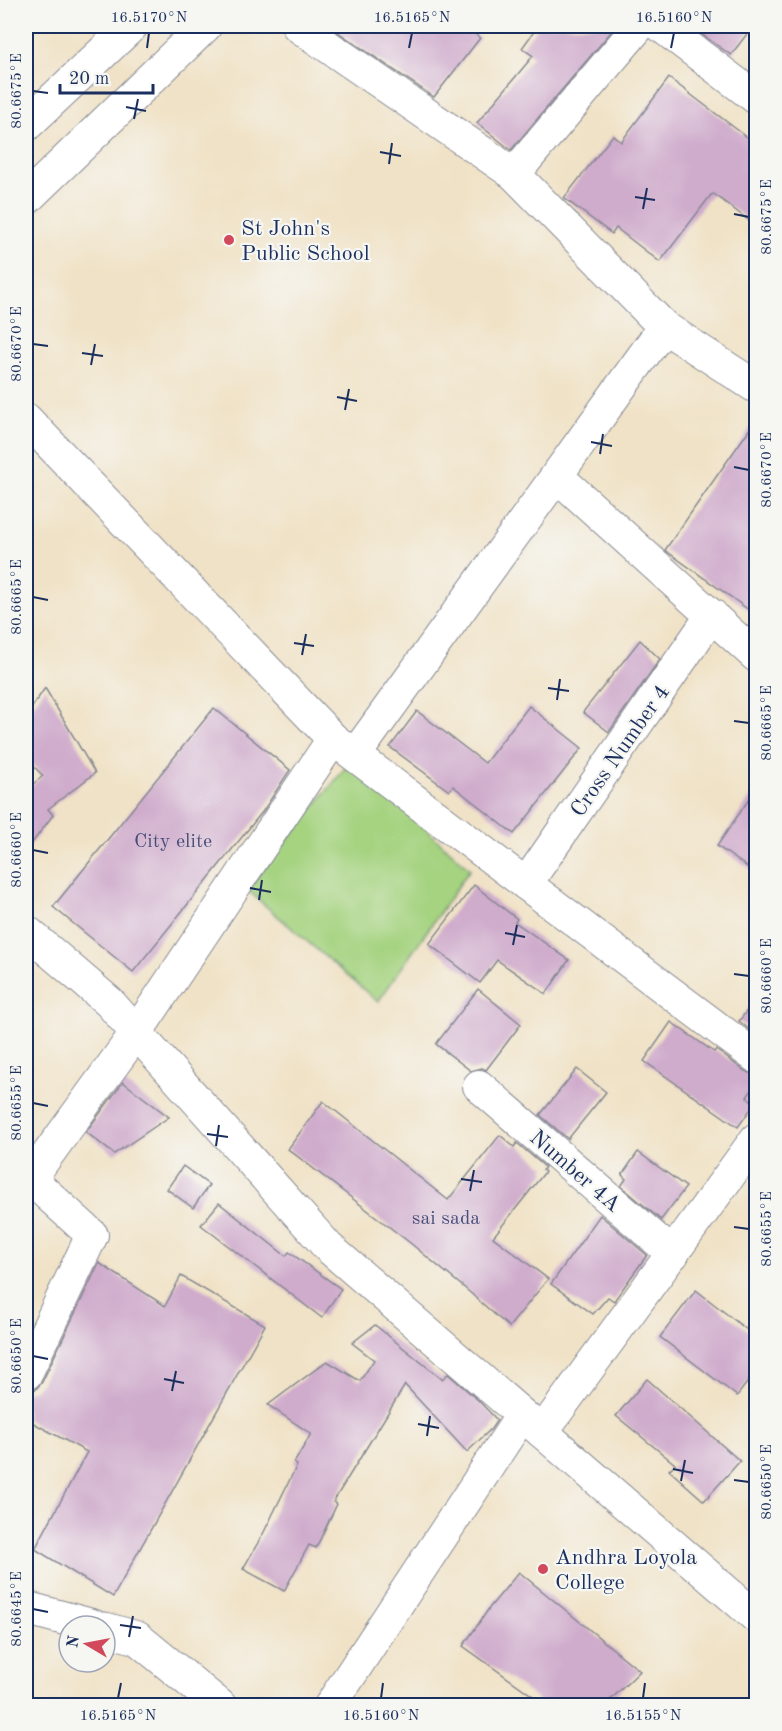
<svg xmlns="http://www.w3.org/2000/svg" width="782" height="1731" viewBox="0 0 782 1731" font-family="'Old Standard TT',serif">
  <style>
    .green { fill: #a5d380; stroke: #60816f; stroke-width: 1.5 }
    .building { fill: #cfabcc }
    .lines { fill: none; stroke-linecap: round; stroke-linejoin: round }
    .minor-casing { stroke: #868892; stroke-width: 34 }
    .tertiary-casing { stroke: #868892; stroke-width: 35 }
    .minor { stroke: #fff; stroke-width: 32 }
    .tertiary { stroke: #fff; stroke-width: 33 }
    .ticks { fill: none; stroke: #1b2f5e; stroke-width: 2 }
    .poi-dot { fill: #d1495b; stroke: #f6f6f2; stroke-width: 2 }
    .labels { text-anchor: middle; stroke-width: 4.5; stroke-linejoin: round; paint-order: stroke }
    .number-label { font-size: 20px; fill: #484e7a }
    .poi-label { font-size: 22px; fill: #1b2f5e; stroke: #f6f6f2; text-anchor: start }
    .street-label { font-size: 22px; fill: #1b2f5e; stroke: #f6f6f2 }
    .neatline { fill: none; stroke: #1b2f5e; stroke-width: 2 }
    .ticks-label { font-size: 15px; text-anchor: middle; fill: #1b2f5e }
  </style>
  <rect width="100%" height="100%" fill="#f6f6f2"/>
  <filter id="ink" filterUnits="userSpaceOnUse"><feTurbulence type="fractalNoise" baseFrequency=".0167" numOctaves="2"/><feDisplacementMap in="SourceGraphic" scale="12" xChannelSelector="R" yChannelSelector="G"/><feConvolveMatrix kernelMatrix="1 2 1 2 8 2 1 2 1" color-interpolation-filters="sRGB"/></filter>
  <filter id="wash" filterUnits="userSpaceOnUse"><feTurbulence type="fractalNoise" baseFrequency=".008" numOctaves="4" result="noise"/><feDisplacementMap in="SourceGraphic" scale="24" xChannelSelector="R" yChannelSelector="G"/><feGaussianBlur stdDeviation="1.35" result="paint"/><feColorMatrix in="noise" values="0 0 0 0 0 0 0 0 0 0 0 0 0 0 0 0 0 1.4 0 .05"/><feComposite in="paint" operator="in"/></filter>
  <g filter="url(#wash)">
    <rect width="100%" height="100%" fill="#f0e2c6"/>
    <!-- green -->
    <path class="green" d="M350 762 470 869 378 1002 247 890Z"/>
    <g id="blocks">
      <!-- building -->
      <g class="building">
        <path d="M343 26H465L480 38 434 97 338 32Z"/>
        <path d="M538 26H616L511 150 477 123 533 56 522 48Z"/>
        <path d="M690 26H753L731 55Z"/>
        <path d="M669 78 756 144V226L714 194 711 195 660 262 616 228 612 234 564 198 613 135 621 142Z"/>
        <path d="M756 420V615L665 550Z"/>
        <path d="M640 640 660 659 609 732 583 712Z"/>
        <path d="M45 688 95 773 48 809 53 815 26 851V785L28 788 43 776 26 758V716Z"/>
        <path d="M529 706 582 748 514 834 453 786 449 791 390 747 417 711 485 763Z"/>
        <path d="M214 708 290 770 263 811 133 972 53 907Z"/>
        <path d="M756 789V873L717 846Z"/>
        <path d="M474 885 517 919 515 922 569 960 546 994 497 960 480 983 429 944Z"/>
        <path d="M478 989 521 1024 486 1070 482 1068 471 1071 436 1044Z"/>
        <path d="M756 999V1035L739 1021Z"/>
        <path d="M671 1022 714 1052 716 1050 745 1071 756 1075V1084L747 1097 755 1103 738 1127 644 1061Z"/>
        <path d="M577 1069 606 1092 568 1139 540 1115Z"/>
        <path d="M123 1082 169 1117 114 1154 86 1132Z"/>
        <path d="M323 1101 448 1200 500 1135 514 1147 517 1143 545 1167 543 1170 545 1172 493 1237 548 1279 509 1327 467 1290 409 1242 288 1149Z"/>
        <path d="M638 1152 686 1187 661 1220 621 1186 626 1179 622 1175Z"/>
        <path d="M183 1166 209 1185 193 1208 167 1189Z"/>
        <path d="M219 1203 286 1256 289 1252 341 1289 322 1318 201 1225Z"/>
        <path d="M600 1215 647 1255 614 1301 608 1297 593 1314 551 1284Z"/>
        <path d="M99 1263 165 1306 181 1276 265 1325 113 1597 35 1549 87 1452 26 1419V1392L36 1389 42 1382Z"/>
        <path d="M696 1290 756 1337V1371L737 1396 660 1337Z"/>
        <path d="M375 1325 442 1379 448 1374 478 1400 497 1420 491 1429 467 1452 405 1385 333 1502 337 1504 316 1548 309 1545 284 1591 243 1569 264 1532 297 1465 294 1463 311 1434 268 1405 327 1361 360 1381 374 1360 352 1343Z"/>
        <path d="M647 1379 740 1461 704 1501 669 1470 675 1464 616 1416Z"/>
        <path d="M519 1572 640 1671 604 1706H547L463 1646 490 1607Z"/>
      </g>
    </g>
  </g>
  <g filter="url(#ink)">
    <use href="#blocks" fill-opacity="0" stroke="#868892" stroke-width="1.5"/>
    <g class="lines">
      <!-- minor casing -->
      <g class="minor-casing">
        <g id="minor">
          <path d="M298 26 514 174 664 327 756 387"/>
          <path d="M661 26 756 98"/>
          <path d="M514 174 639 26"/>
          <path d="M26 419 333 739 756 1057"/>
          <path d="M557 476 756 656"/>
          <path d="M355 755 664 327"/>
          <path d="M526 884 712 615"/>
          <path d="M26 931 109 1002 328 1247 756 1617"/>
          <path d="M479 1086 673 1254"/>
          <path d="M26 1175 92 1235 26 1374"/>
          <path d="M30 1179 136 1033 333 739"/>
          <path d="M542 1432 756 1139"/>
          <path d="M330 1706 522 1415"/>
        </g>
      </g>
      <!-- tertiary casing -->
      <g class="tertiary-casing">
        <g id="tertiary">
          <path d="M26 125 131 26"/>
          <path d="M26 199 205 26"/>
          <path d="M26 1608 93 1626"/>
          <path d="M105 1629 137 1638 220 1706"/>
        </g>
      </g>
      <!-- minor -->
      <use href="#minor" class="minor"/>
      <!-- tertiary -->
      <use href="#tertiary" class="tertiary"/>
    </g>
  </g>
  <!-- ticks -->
  <path class="ticks" d="M147 48 149 33M409 48 412 33M671 48 674 33M33 91 48 93M126 107 146 111M134 119 138 99M380 152 401 156M389 164 392 143M635 197 655 200M643 209 647 188M734 214 749 217M33 344 48 346M82 353 103 356M91 365 95 344M337 397 357 401M345 410 349 389M591 442 612 446M600 454 603 434M734 467 749 470M33 597 48 600M294 643 314 646M302 655 306 634M548 688 569 691M557 700 560 679M734 721 749 723M33 850 48 853M250 888 271 892M259 900 262 880M505 933 525 937M513 945 517 925M734 974 749 976M33 1103 48 1106M207 1134 228 1137M216 1146 219 1125M461 1179 482 1182M470 1191 474 1170M734 1227 749 1229M33 1356 48 1359M164 1379 184 1383M172 1391 176 1371M418 1424 439 1428M427 1436 430 1416M673 1469 693 1473M734 1480 749 1482M681 1481 685 1460M33 1609 48 1612M120 1625 141 1628M129 1637 133 1616M118 1698 121 1683M381 1698 383 1683M643 1698 645 1683"/>
  <!-- markers -->
  <g class="poi-dot">
    <circle cx="229" cy="240" r="6"/>
    <circle cx="543" cy="1569" r="6"/>
  </g>
  <g class="labels">
    <!-- number labels -->
    <g class="number-label">
      <text x="173" y="847">City elite</text>
      <text x="446" y="1224">sai sada</text>
    </g>
    <!-- poi labels -->
    <g class="poi-label">
      <text x="241" y="235">St John's<tspan x="241" dy="25">Public School</tspan></text>
      <text x="555" y="1564">Andhra Loyola<tspan x="555" dy="25">College</tspan></text>
    </g>
    <!-- street labels -->
    <g class="street-label">
      <text transform="translate(619 750) rotate(-55)" y="8">Cross Number 4</text>
      <text transform="translate(576 1170) rotate(41)" y="8">Number 4A</text>
    </g>
  </g>
  <!-- margin -->
  <rect width="782" height="1731" fill="none" stroke="#f6f6f2" stroke-width="66"/>
  <!-- north arrow -->
  <g transform="translate(87 1644) rotate(280)"><circle r="28" fill="#f6f6f2" stroke="#9ea6b7" stroke-width="1.5"/>
  <path d="M0-4.5L10 22L0 15L-10 22Z" fill="#d1495b"/>
  <text y="-9" font-size="16" font-weight="bold" text-anchor="middle" fill="#1b2f5e">N</text>
  </g>
  <!-- scale -->
  <path d="M60 84v9h93v-9" fill="none" stroke="#1b2f5e" stroke-width="3"/>
  <text x="69" y="84" font-size="18" fill="#1b2f5e" stroke="#f6f6f2" stroke-width="4.5" paint-order="stroke">20 m</text>
  <rect x="33" y="33" width="716" height="1665" class="neatline"/>
  <g class="ticks-label">
    <text x="149" y="22">16.5170°N</text>
    <text x="412" y="22">16.5165°N</text>
    <text x="674" y="22">16.5160°N</text>
    <text transform="translate(16 91) rotate(-90)" y="5">80.6675°E</text>
    <text transform="translate(766 217) rotate(-90)" y="5">80.6675°E</text>
    <text transform="translate(16 344) rotate(-90)" y="5">80.6670°E</text>
    <text transform="translate(766 470) rotate(-90)" y="5">80.6670°E</text>
    <text transform="translate(16 597) rotate(-90)" y="5">80.6665°E</text>
    <text transform="translate(766 723) rotate(-90)" y="5">80.6665°E</text>
    <text transform="translate(16 850) rotate(-90)" y="5">80.6660°E</text>
    <text transform="translate(766 976) rotate(-90)" y="5">80.6660°E</text>
    <text transform="translate(16 1103) rotate(-90)" y="5">80.6655°E</text>
    <text transform="translate(766 1229) rotate(-90)" y="5">80.6655°E</text>
    <text transform="translate(16 1356) rotate(-90)" y="5">80.6650°E</text>
    <text transform="translate(766 1482) rotate(-90)" y="5">80.6650°E</text>
    <text transform="translate(16 1609) rotate(-90)" y="5">80.6645°E</text>
    <text x="118" y="1720">16.5165°N</text>
    <text x="381" y="1720">16.5160°N</text>
    <text x="643" y="1720">16.5155°N</text>
  </g>
</svg>
